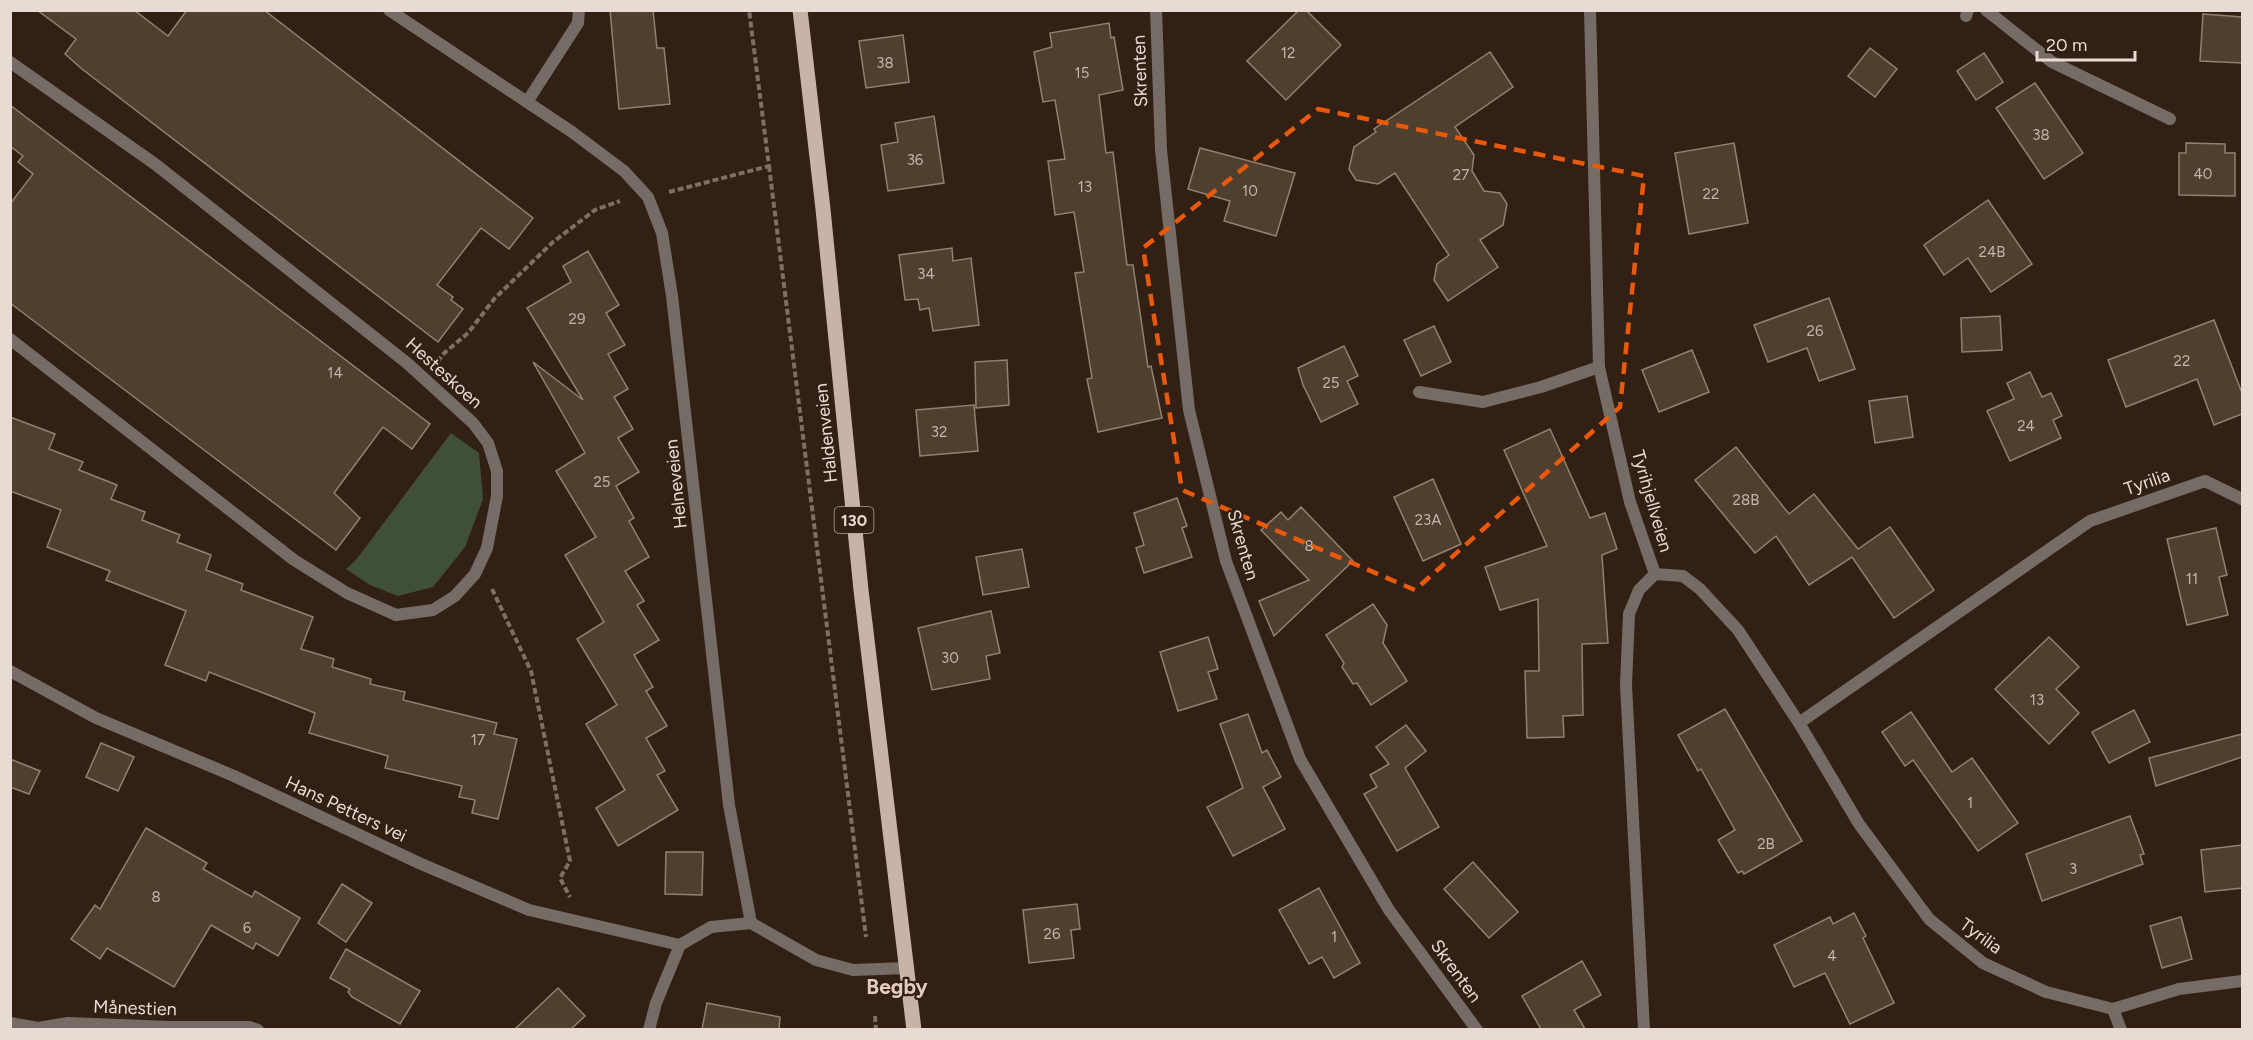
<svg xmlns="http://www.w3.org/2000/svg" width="2253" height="1040" viewBox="0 0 2253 1040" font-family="Figtree,sans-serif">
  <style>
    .green { fill: #3f5037 }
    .building { fill: #4f3f2f; stroke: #93816f; stroke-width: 1.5 }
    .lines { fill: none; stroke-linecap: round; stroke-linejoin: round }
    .path { stroke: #7e6f65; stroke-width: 4; stroke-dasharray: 6 3; stroke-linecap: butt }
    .service { stroke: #766c66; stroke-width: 12 }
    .minor { stroke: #766c66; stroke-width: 12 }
    .primary { stroke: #c7b4a7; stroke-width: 15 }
    .marked { fill: none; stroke: #e8590c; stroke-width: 4.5; stroke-dasharray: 12 8; stroke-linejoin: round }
    .labels { text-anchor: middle; stroke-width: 4.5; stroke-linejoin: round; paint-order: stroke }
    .number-label { font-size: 15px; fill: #c2b4ab }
    .shield { fill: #322015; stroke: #b1a39b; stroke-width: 1.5 }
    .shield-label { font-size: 16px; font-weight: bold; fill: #e8dbd4 }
    .street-label { font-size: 18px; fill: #e8dbd4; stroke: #322015 }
    .quarter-label { font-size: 21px; font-weight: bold; fill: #e5ccbe; stroke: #322015 }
  </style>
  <rect width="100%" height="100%" fill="#322015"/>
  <!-- green -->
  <path class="green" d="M451 433 479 453 483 499 465 547 433 587 398 596 370 585 346 569 356 560Z"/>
  <!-- building -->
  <g class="building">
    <path d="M37 10H134L168 36 187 10H264L533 218 509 249 481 228 437 285 453 297 451 300 463 309 438 342 82 69 65 54 76 39Z"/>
    <path d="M610 10H653L657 48H664L670 104 619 109Z"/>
    <path d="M1299 10H1306L1341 45 1286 100 1247 61Z"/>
    <path d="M2203 14 2242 17V63L2200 61Z"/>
    <path d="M1109 23 1111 38 1114 37 1123 90 1099 95 1106 153 1113 152 1127 265H1133L1148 367 1151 366 1162 418 1098 432 1087 379 1092 378 1075 273 1084 272 1074 212 1055 215 1048 161 1065 159 1055 100 1043 102 1034 52 1052 47 1050 33Z"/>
    <path d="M903 35 909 82 866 88 859 41Z"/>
    <path d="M1870 48 1897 69 1875 97 1848 76Z"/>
    <path d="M1490 52 1513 87 1455 127 1474 155 1472 171 1484 191 1500 193 1507 204 1503 225 1480 240 1498 267 1448 301 1434 280 1437 264 1449 255 1395 173 1378 184 1356 180 1349 169 1354 147 1376 132 1374 129Z"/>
    <path d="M1984 53 2003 82 1976 100 1957 71Z"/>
    <path d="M2035 83 2083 153 2044 179 1996 108Z"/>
    <path d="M10 105 430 424 412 449 383 427 334 493 360 518 336 550 10 303V204L33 174 18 162 23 156 10 146Z"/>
    <path d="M934 116 944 183 888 191 881 145 898 142 895 123Z"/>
    <path d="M1734 143 1748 223 1689 234 1675 153Z"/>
    <path d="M2186 143 2225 144V153H2235V196L2179 195V153H2186Z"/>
    <path d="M1200 148 1295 173 1276 236 1224 221 1230 201 1188 189Z"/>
    <path d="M1988 200 2032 264 1991 292 1968 258 1944 275 1924 245Z"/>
    <path d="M952 248 953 261 971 258 979 325 933 331 929 308 920 310 918 299 905 300 899 255Z"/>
    <path d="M588 251 619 305 606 313 625 345 608 354 628 389 614 397 633 429 618 438 639 472 616 486 634 518 629 521 649 557 625 571 644 601 637 605 659 640 634 655 653 687 646 691 667 726 646 738 665 771 657 775 678 810 618 846 596 808 625 790 586 724 617 705 577 639 604 622 565 555 596 537 556 471 585 453 533 362 583 400 527 308 571 282 563 266Z"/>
    <path d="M1829 298 1855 369 1819 381 1807 348 1768 362 1754 325Z"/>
    <path d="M2000 316 2002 350 1962 352 1961 318Z"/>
    <path d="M2214 320 2242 393V414L2214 425 2197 379 2126 407 2108 360Z"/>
    <path d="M1434 326 1451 362 1421 376 1404 340Z"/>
    <path d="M1344 346 1358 376 1347 381 1358 404 1321 422 1303 385 1298 368Z"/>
    <path d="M1692 350 1709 392 1659 412 1642 370Z"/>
    <path d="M1007 360 1009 405 976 408 975 362Z"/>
    <path d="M2030 372 2042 397 2051 393 2062 416 2053 420 2061 438 2010 461 1987 411 2014 399 2007 383Z"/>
    <path d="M1907 396 1913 437 1875 443 1869 401Z"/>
    <path d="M974 405 978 451 920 456 916 410Z"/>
    <path d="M10 417 55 434 49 449 83 462 79 470 117 485 111 499 145 512 142 520 180 535 177 542 211 555 206 570 243 584 241 590 313 617 301 649 334 659 332 667 371 679 370 684 405 692 403 700 497 723 494 734 517 739 498 819 472 813 475 800 459 797 462 786 385 768 388 756 309 733 315 713 209 672 206 681 165 665 186 611 106 580 110 571 47 547 61 510 10 491Z"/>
    <path d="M1550 429 1590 518 1605 513 1617 549 1602 555 1608 643 1582 644 1583 715 1563 716 1564 737 1527 738 1525 671H1539L1538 599 1500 610 1485 567 1547 546 1504 450Z"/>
    <path d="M1736 447 1789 514 1814 494 1858 549 1890 527 1934 590 1894 618 1852 557 1809 585 1776 536 1755 553 1695 480Z"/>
    <path d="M1433 479 1461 544 1423 561 1394 497Z"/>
    <path d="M1177 498 1187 526 1182 528 1192 557 1144 573 1136 548 1144 545 1134 513Z"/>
    <path d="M1301 507 1353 561 1274 636 1259 601 1309 580 1261 530 1281 512 1288 520Z"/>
    <path d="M2216 528 2227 575 2219 577 2228 615 2187 625 2167 539Z"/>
    <path d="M1022 549 1029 587 983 595 976 557Z"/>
    <path d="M1373 604 1387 625 1383 643 1407 681 1371 705 1357 683 1353 684 1342 667 1344 663 1326 635Z"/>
    <path d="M991 611 1000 653 986 656 990 679 932 690 918 628Z"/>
    <path d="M1208 637 1218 669 1208 672 1217 699 1178 711 1160 652Z"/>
    <path d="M2049 637 2079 667 2056 689 2079 713 2049 744 1995 689Z"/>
    <path d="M1725 709 1802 841 1744 874 1742 871 1738 873 1718 840 1735 830 1701 769 1698 771 1678 735Z"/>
    <path d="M2134 710 2150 742 2109 763 2092 732Z"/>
    <path d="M1911 712 1952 772 1972 758 2018 823 1978 851 1913 760 1905 766 1882 732Z"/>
    <path d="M1248 714 1262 753 1267 750 1281 777 1263 787 1285 829 1233 856 1207 807 1243 788 1220 724Z"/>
    <path d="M1406 725 1426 751 1405 768 1439 827 1397 851 1364 794 1377 787 1370 775 1389 764 1376 747Z"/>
    <path d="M2242 734V757L2156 786 2149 758Z"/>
    <path d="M101 743 134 757 118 791 86 777Z"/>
    <path d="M10 759 40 771 29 794 10 787Z"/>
    <path d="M2130 816 2144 854 2140 855 2143 864 2042 901 2026 854Z"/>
    <path d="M146 828 207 863 203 869 252 897 255 891 300 918 278 956 256 943 253 949 211 925 174 987 107 948 100 959 71 939 95 905 100 909Z"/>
    <path d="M2242 845V888L2205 892 2201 850Z"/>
    <path d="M666 852H703L702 895 665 894Z"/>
    <path d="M1473 862 1518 912 1489 938 1444 889Z"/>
    <path d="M342 884 372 903 346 942 318 923Z"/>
    <path d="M1319 888 1360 963 1334 978 1322 957 1309 964 1279 910Z"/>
    <path d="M1077 904 1080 929 1071 930 1074 958 1029 963 1023 910Z"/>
    <path d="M1854 913 1866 936 1863 938 1894 1003 1850 1024 1825 973 1794 987 1774 945 1830 917 1833 924Z"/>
    <path d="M2181 917 2192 959 2162 968 2150 926Z"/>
    <path d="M346 949 420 991 400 1024 352 997 348 992 350 989 330 978Z"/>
    <path d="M1582 961 1601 995 1574 1010 1585 1029H1541L1522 996Z"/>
    <path d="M558 988 585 1016 571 1029H515Z"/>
    <path d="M707 1003 780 1017 779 1029H702Z"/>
  </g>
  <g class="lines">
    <!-- path -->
    <g class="path">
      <path d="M769 166 866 937"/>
      <path d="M669 192 769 166 749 10"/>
      <path d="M438 362 442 355 468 333 495 298 553 242 595 210 620 201"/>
      <path d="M492 589 531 671 570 861 560 878 570 897"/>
      <path d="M875 1016 876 1030"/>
    </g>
    <!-- service -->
    <g class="service">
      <path d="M1986 10 2052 62 2170 119"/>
      <path d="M1966 16 1968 10"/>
      <path d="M527 102 578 23 579 10"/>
      <path d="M1419 392 1483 402 1541 387 1599 367"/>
    </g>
    <!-- minor -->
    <g class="minor">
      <path d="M389 10 572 132 624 171 648 197 662 233 672 296 729 805 751 923"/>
      <path d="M1156 10 1161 150 1189 410 1226 561 1300 759 1389 910 1477 1030"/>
      <path d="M1590 10 1599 367 1630 502 1655 574"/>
      <path d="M10 62 155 164 407 363 473 423 488 443 497 471V496L487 548 475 574 455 596 433 610 396 615 347 593 294 560 10 339"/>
      <path d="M1655 574 1683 576 1700 589 1738 630 1799 723 1859 824 1929 919 1983 963 2046 992 2113 1009 2179 989 2242 981"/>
      <path d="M10 671 96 718 234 776 419 863 529 910 680 945"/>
      <path d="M1799 723 2090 521 2205 481 2242 499"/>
      <path d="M2113 1009 2121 1030"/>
      <path d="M10 1023 38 1028 68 1023 170 1027H249L258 1030"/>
      <path d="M649 1030 656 1003 680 945 711 927 751 923 816 960 853 970 907 968"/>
      <path d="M1644 1030 1626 685 1629 614 1639 590 1655 574"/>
    </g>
    <!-- primary -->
    <path class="primary" d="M800 10 823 209 861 590 914 1030"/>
  </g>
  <!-- marked area -->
  <path class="marked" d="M1318 109 1644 176 1620 407 1415 590 1182 490 1143 248Z"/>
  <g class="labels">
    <!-- number labels -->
    <g class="number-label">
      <text x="1288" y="58">12</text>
      <text x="885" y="68">38</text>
      <text x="1082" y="78">15</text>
      <text x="2041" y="140">38</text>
      <text x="915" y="165">36</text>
      <text x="2203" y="179">40</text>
      <text x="1461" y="180">27</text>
      <text x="1085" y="192">13</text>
      <text x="1250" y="196">10</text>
      <text x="1711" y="199">22</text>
      <text x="1992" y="257">24B</text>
      <text x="926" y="279">34</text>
      <text x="577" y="324">29</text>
      <text x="1815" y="336">26</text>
      <text x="2182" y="366">22</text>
      <text x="335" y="378">14</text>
      <text x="1331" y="388">25</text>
      <text x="2026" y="431">24</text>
      <text x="939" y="437">32</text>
      <text x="602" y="487">25</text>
      <text x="1746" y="505">28B</text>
      <text x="1428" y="525">23A</text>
      <text x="1309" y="551">8</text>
      <text x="2192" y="584">11</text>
      <text x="950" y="663">30</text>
      <text x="2037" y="705">13</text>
      <text x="478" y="745">17</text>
      <text x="1970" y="808">1</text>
      <text x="1766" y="849">2B</text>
      <text x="2073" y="874">3</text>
      <text x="156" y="902">8</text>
      <text x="247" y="933">6</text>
      <text x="1052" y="939">26</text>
      <text x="1334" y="942">1</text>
      <text x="1832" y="961">4</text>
    </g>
    <!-- shield labels -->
    <rect class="shield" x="834.5" y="507" width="39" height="26" rx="4.5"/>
    <g class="shield-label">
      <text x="854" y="526">130</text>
    </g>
    <!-- street labels -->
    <g class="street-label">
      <text transform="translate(1140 71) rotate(-92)" y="6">Skrenten</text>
      <text transform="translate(444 373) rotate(42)" y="6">Hesteskoen</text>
      <text transform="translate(826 433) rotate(-96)" y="6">Haldenveien</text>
      <text transform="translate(2147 482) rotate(-19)" y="6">Tyrilia</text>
      <text transform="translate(676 484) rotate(-96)" y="6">Helneveien</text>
      <text transform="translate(1652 501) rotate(74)" y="6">Tyrihjellveien</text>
      <text transform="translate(1243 545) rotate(74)" y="6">Skrenten</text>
      <text transform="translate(346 809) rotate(25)" y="6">Hans Petters vei</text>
      <text transform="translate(1981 936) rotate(36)" y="6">Tyrilia</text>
      <text transform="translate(1456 971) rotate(54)" y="6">Skrenten</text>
      <text transform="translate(135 1008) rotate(2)" y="6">Månestien</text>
    </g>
    <!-- quarter labels -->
    <g class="quarter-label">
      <text x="897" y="994">Begby</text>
    </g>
  </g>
  <!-- border -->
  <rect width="2253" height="1040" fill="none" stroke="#e8dbd4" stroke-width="24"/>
  <!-- scale -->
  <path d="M2037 51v9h98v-9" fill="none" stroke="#e8dbd4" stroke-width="3"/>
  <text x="2046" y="51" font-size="18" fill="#e8dbd4" stroke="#322015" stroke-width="4.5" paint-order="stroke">20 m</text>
</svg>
